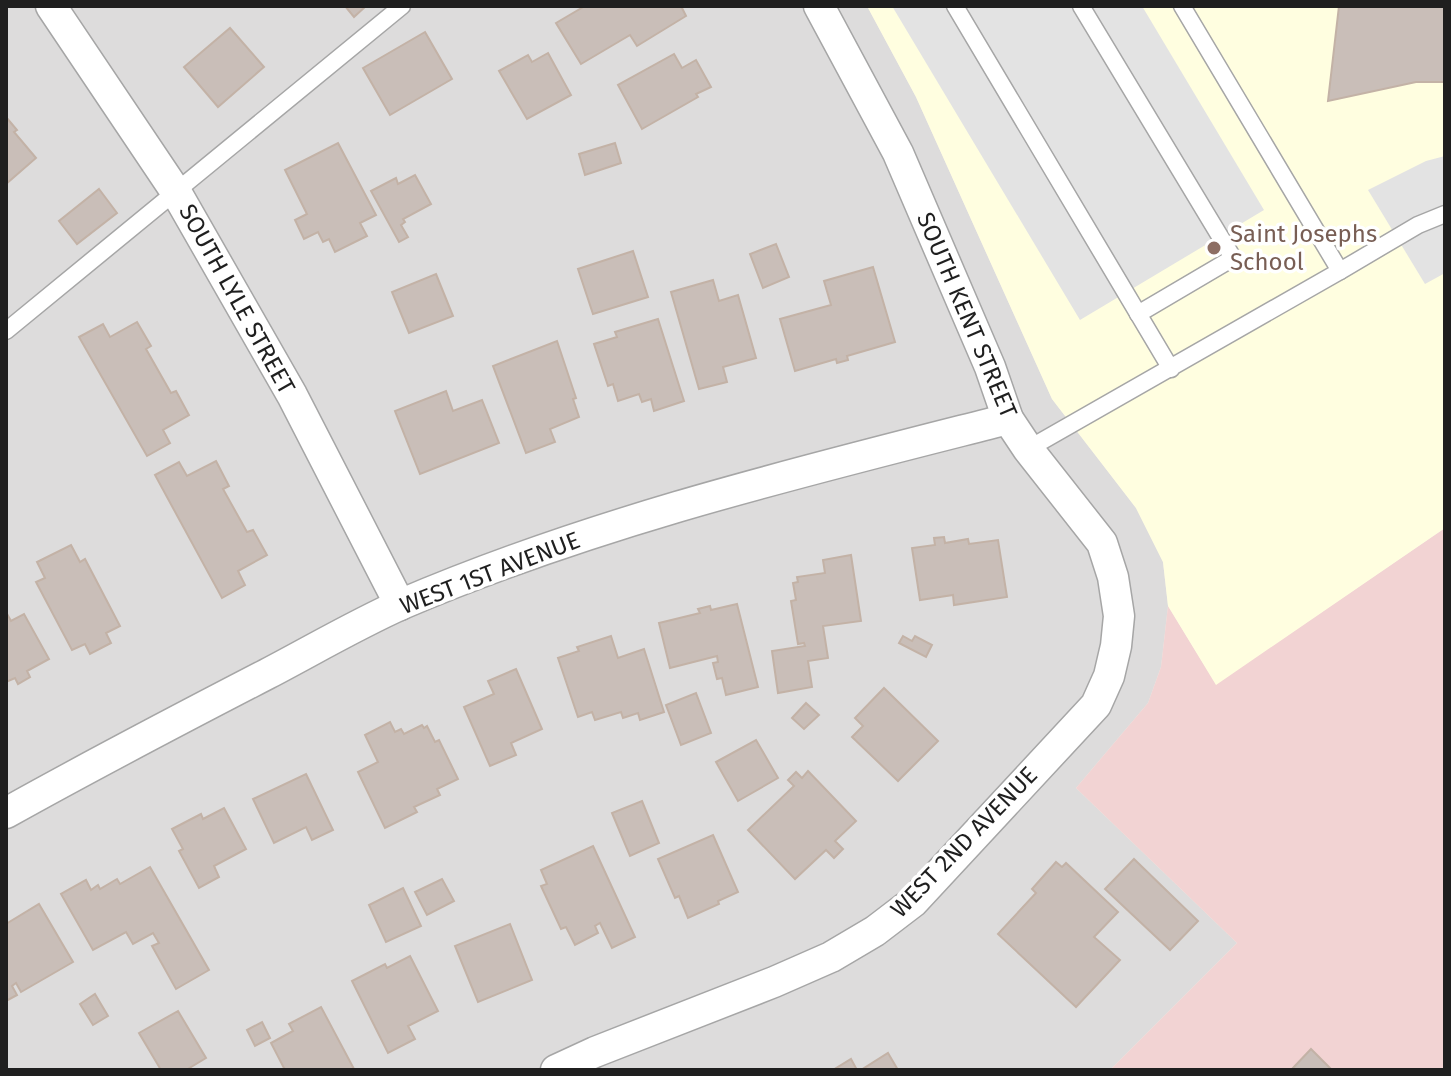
<svg xmlns="http://www.w3.org/2000/svg" width="1451" height="1076" viewBox="0 0 1451 1076" font-family="'Fira Sans',sans-serif">
  <style>
    .residential { fill: #dddcdc }
    .commercial { fill: #f2d3d3 }
    .education { fill: #fffee0 }
    .parking { fill: #e3e3e3 }
    .building { fill: #c9beb8; stroke: #c3b2a6; stroke-width: 2 }
    .lines { fill: none; stroke-linecap: round; stroke-linejoin: round }
    .lane-casing { stroke: #a6a6a6; stroke-width: 19 }
    .street-casing { stroke: #a6a6a6; stroke-width: 33 }
    .lane { stroke: #fff; stroke-width: 16 }
    .street { stroke: #fff; stroke-width: 30 }
    .education-dot { fill: #8d6e63; stroke: #fff; stroke-width: 3 }
    .labels { text-anchor: middle; stroke-width: 7; stroke-linejoin: round; paint-order: stroke }
    .education-label { font-size: 24px; fill: #785e54; stroke: #fff; text-anchor: start }
    .street-label { font-size: 24px; fill: #1f1f1f; stroke: #fff }
  </style>
  <rect width="100%" height="100%" fill="#f1ece5"/>
  <!-- residential -->
  <path class="residential" d="M6 6H867L916 97 1052 399 1136 508 1163 562 1168 606 1161 667 1148 703 1076 788 1237 943 1110 1070H6Z"/>
  <!-- commercial -->
  <path class="commercial" d="M1445 528V1070H1110L1237 943 1076 788 1148 703 1161 667 1168 606 1216 684Z"/>
  <!-- education -->
  <path class="education" d="M867 6H1445V528L1216 685 1168 606 1163 562 1136 508 1052 399 916 97Z"/>
  <!-- parking -->
  <g class="parking">
    <path d="M892 6H1142L1264 210 1080 320Z"/>
    <path d="M1445 156V273L1425 284 1368 190 1426 161Z"/>
  </g>
  <!-- building -->
  <g class="building">
    <path d="M345 6H366L354 17Z"/>
    <path d="M585 6H681L686 16 637 46 630 35 581 64 556 23Z"/>
    <path d="M1339 6H1445V82H1416L1328 101Z"/>
    <path d="M230 28 264 67 218 107 184 67Z"/>
    <path d="M425 32 452 79 390 115 363 68Z"/>
    <path d="M548 53 571 95 527 119 499 71 528 55 532 62Z"/>
    <path d="M674 54 682 68 696 60 711 87 696 94 698 97 642 129 618 85Z"/>
    <path d="M6 117 17 130 14 132 36 158 6 184Z"/>
    <path d="M338 143 376 215 360 223 367 236 335 252 329 239 323 242 318 232 304 239 295 220 307 214 285 170Z"/>
    <path d="M615 143 621 163 585 175 579 154Z"/>
    <path d="M415 175 431 204 403 219 405 222 401 225 408 237 399 242 371 191 396 178 398 184Z"/>
    <path d="M99 189 117 213 77 244 59 221Z"/>
    <path d="M776 244 789 277 763 288 750 254Z"/>
    <path d="M633 251 648 297 593 314 578 269Z"/>
    <path d="M873 267 895 342 847 356 848 360 837 363 836 359 795 371 780 319 831 305 824 281Z"/>
    <path d="M436 274 453 316 409 333 392 292Z"/>
    <path d="M713 280 719 301 738 295 756 358 723 367 727 382 699 389 671 292Z"/>
    <path d="M658 319 684 401 654 411 651 399 642 402 639 394 618 401 613 384 608 386 594 344 617 337 615 332Z"/>
    <path d="M137 322 151 346 146 349 171 393 176 391 189 415 163 430 170 443 147 456 79 337 103 324 110 337Z"/>
    <path d="M557 341 576 398 573 399 579 417 550 429 555 442 526 453 493 366Z"/>
    <path d="M446 391 453 411 482 400 499 443 420 474 395 411Z"/>
    <path d="M216 461 229 486 223 489 247 532 253 530 267 555 238 571 245 585 222 598 155 475 179 462 187 476Z"/>
    <path d="M944 537 945 543 968 539 969 544 998 540 1007 597 954 605 953 595 920 600 912 548 935 545 934 538Z"/>
    <path d="M71 545 80 562 85 559 120 626 106 633 111 643 90 654 85 644 72 650 36 582 45 578 37 562Z"/>
    <path d="M851 555 861 621 823 626 828 658 808 661 812 687 778 693 772 651 805 646 804 643 798 644 791 601 796 600 793 583 798 582 797 577 825 573 823 560Z"/>
    <path d="M737 604 758 687 726 695 722 678 717 679 713 663 718 662 717 656 670 668 659 623 700 613 698 609 710 606 711 610Z"/>
    <path d="M6 612 11 621 24 614 49 659 27 671 30 677 18 684 15 678 6 682Z"/>
    <path d="M611 636 618 658 644 649 664 712 640 720 638 713 623 718 621 712 595 720 592 712 578 717 558 658 579 651 577 647Z"/>
    <path d="M903 636 912 641 915 636 932 645 926 657 899 643Z"/>
    <path d="M516 669 542 729 511 743 516 755 490 766 464 707 494 694 488 681Z"/>
    <path d="M884 688 938 741 898 781 852 737 863 726 855 718Z"/>
    <path d="M696 693 711 733 681 745 666 705Z"/>
    <path d="M806 703 819 715 804 729 792 718Z"/>
    <path d="M390 722 395 732 401 729 404 734 422 725 424 728 427 726 435 742 439 740 458 779 437 789 440 795 414 807 417 812 385 828 358 772 378 762 365 735Z"/>
    <path d="M756 740 778 778 738 801 716 762Z"/>
    <path d="M808 771 856 821 835 841 843 849 834 858 826 850 795 879 748 830 794 786 788 780 796 772 802 778Z"/>
    <path d="M306 774 333 830 312 840 306 827 274 843 253 799Z"/>
    <path d="M642 801 659 843 630 856 612 813Z"/>
    <path d="M224 808 246 849 214 866 219 877 199 888 179 851 183 849 172 829 201 814 203 819Z"/>
    <path d="M713 835 738 892 718 901 719 904 688 918 679 896 675 898 658 859Z"/>
    <path d="M593 846 635 937 612 948 600 923 595 926 598 933 575 945 566 927 561 929 541 886 547 884 541 870Z"/>
    <path d="M1134 859 1198 921 1170 950 1105 889Z"/>
    <path d="M1056 862 1062 867 1066 863 1118 912 1094 937 1120 960 1076 1007 998 934 1036 893 1032 889Z"/>
    <path d="M150 867 209 970 176 989 152 946 159 943 153 933 133 944 126 932 93 950 61 894 86 880 91 890 98 885 100 889 117 879 120 884Z"/>
    <path d="M442 879 454 901 427 915 415 892Z"/>
    <path d="M403 888 421 926 386 942 369 905Z"/>
    <path d="M39 904 73 962 21 992 16 983 12 986 17 995 6 1001V924Z"/>
    <path d="M510 924 532 980 478 1002 455 946Z"/>
    <path d="M410 956 438 1011 408 1026 415 1039 388 1053 352 981 385 964 387 968Z"/>
    <path d="M95 994 108 1016 93 1025 80 1004Z"/>
    <path d="M321 1007 354 1069 285 1070 271 1043 293 1031 289 1024Z"/>
    <path d="M178 1011 206 1058 186 1070H161L139 1033Z"/>
    <path d="M262 1022 270 1038 255 1046 247 1030Z"/>
    <path d="M1311 1049 1332 1070H1291Z"/>
    <path d="M888 1053 898 1070H861Z"/>
    <path d="M851 1059 857 1070H833Z"/>
  </g>
  <g class="lines">
    <!-- lane casing -->
    <g class="lane-casing">
      <g id="lane">
        <path d="M955 6 1171 369"/>
        <path d="M1081 6 1233 258 1138 314"/>
        <path d="M1340 271 1418 225 1445 214"/>
        <path d="M6 331 402 6"/>
        <path d="M1028 449 1340 271 1182 6"/>
      </g>
    </g>
    <!-- street casing -->
    <g class="street-casing">
      <g id="street">
        <path d="M51 6 176 192 292 395 400 605"/>
        <path d="M6 813C92 765 180 719 267 674 311 651 357 624 402 604 596 521 804 471 1008 419"/>
        <path d="M556 1070 595 1052 774 982 831 957 875 931 913 902 1096 705 1109 676 1116 646 1119 616 1113 577 1102 543 1028 449 1008 419 990 367 898 153 819 6"/>
      </g>
    </g>
    <!-- lane -->
    <use href="#lane" class="lane"/>
    <!-- street -->
    <use href="#street" class="street"/>
  </g>
  <!-- markers -->
  <circle class="education-dot" cx="1214" cy="248" r="8"/>
  <g class="labels">
    <!-- education labels -->
    <g class="education-label">
      <text x="1230" y="242">Saint Josephs<tspan x="1230" dy="28">School</tspan></text>
    </g>
    <!-- street labels -->
    <g class="street-label">
      <text transform="translate(237 299) rotate(61)" y="8">SOUTH LYLE STREET</text>
      <text transform="translate(967 315) rotate(67)" y="8">SOUTH KENT STREET</text>
      <text transform="translate(490 573) rotate(-21)" y="8">WEST 1ST AVENUE</text>
      <text transform="translate(964 842) rotate(-46)" y="8">WEST 2ND AVENUE</text>
    </g>
  </g>
  <!-- border -->
  <rect width="1451" height="1076" fill="none" stroke="#1f1f1f" stroke-width="16"/>
</svg>
